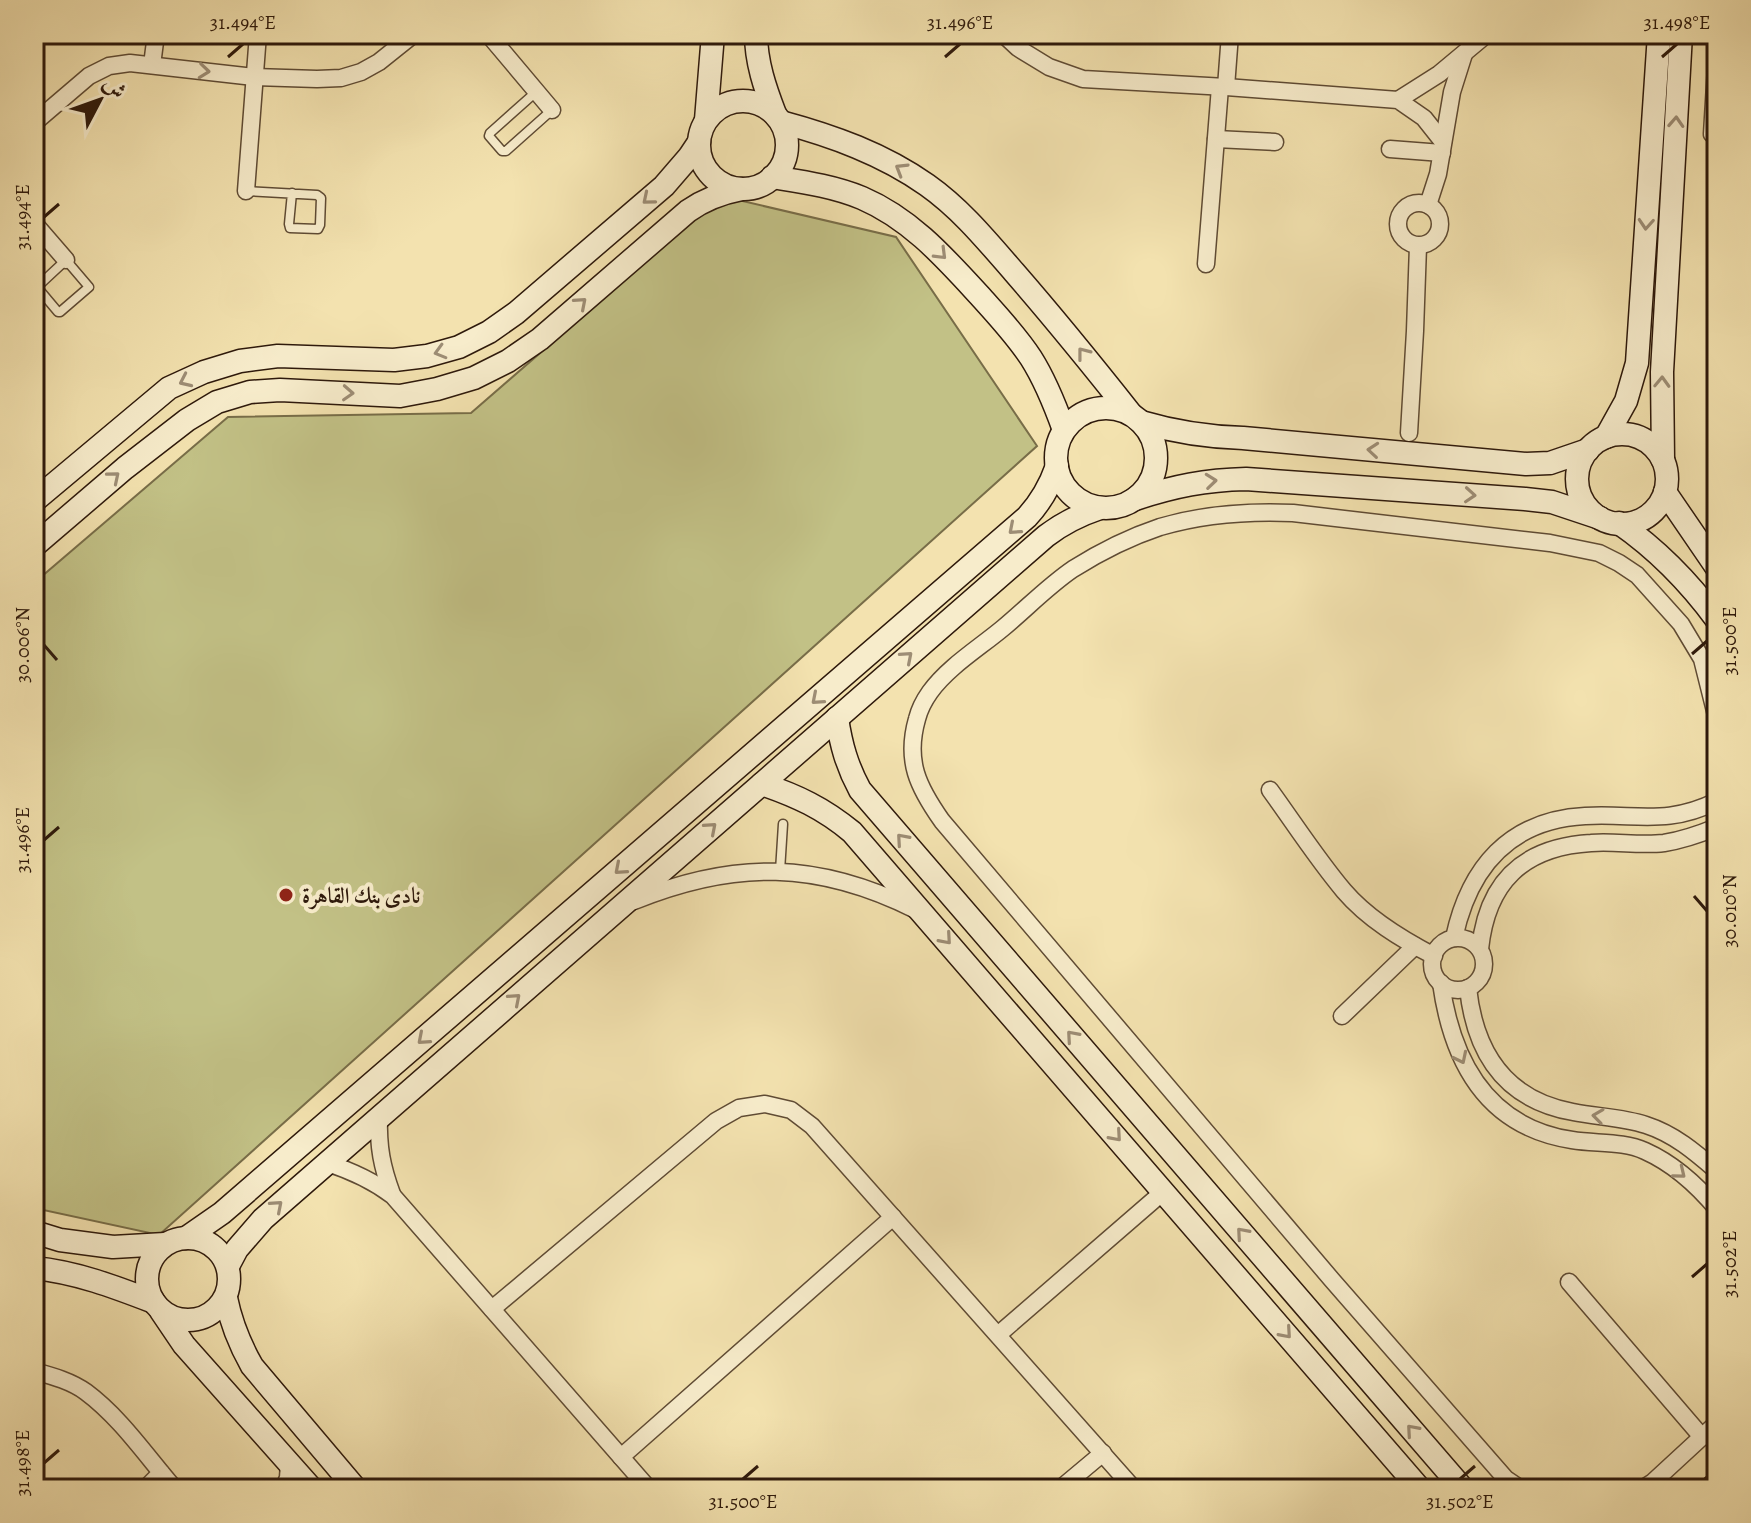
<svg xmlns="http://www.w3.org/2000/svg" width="1751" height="1523" viewBox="0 0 1751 1523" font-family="Alegreya,Amiri,serif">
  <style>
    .green { fill: #c2c186; stroke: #786d48; stroke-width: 2 }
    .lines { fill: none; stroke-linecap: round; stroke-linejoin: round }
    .lane-casing { stroke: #5f4b34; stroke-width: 11 }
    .street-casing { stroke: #5f4b34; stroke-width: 19 }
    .secondary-casing { stroke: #2e190b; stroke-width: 25 }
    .lane { stroke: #f7eccb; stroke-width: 8 }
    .street { stroke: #f7eccb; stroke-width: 16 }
    .secondary { stroke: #f7eccb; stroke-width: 22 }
    .oneway { stroke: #9d8d75 }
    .ticks { fill: none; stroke: #2e190b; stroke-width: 3 }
    .poi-dot { fill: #8f2418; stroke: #f7eccb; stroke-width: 3 }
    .labels { text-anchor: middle; stroke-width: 8; stroke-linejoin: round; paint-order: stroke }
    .poi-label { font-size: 22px; font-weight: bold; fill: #2e190b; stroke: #f7eccb; text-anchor: start }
    .neatline { fill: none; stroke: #2e190b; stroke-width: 3 }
    .ticks-label { font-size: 20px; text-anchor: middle; fill: #2e190b }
  </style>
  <rect width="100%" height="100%" fill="#f3e2af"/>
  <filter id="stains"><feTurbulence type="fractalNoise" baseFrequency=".0025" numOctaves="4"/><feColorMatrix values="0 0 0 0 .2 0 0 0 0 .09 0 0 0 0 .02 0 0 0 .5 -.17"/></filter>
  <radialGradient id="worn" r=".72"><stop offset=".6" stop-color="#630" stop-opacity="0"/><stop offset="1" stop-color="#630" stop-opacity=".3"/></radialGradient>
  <!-- green -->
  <path class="green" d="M721 196 896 237 1037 446 159 1235 34 1208V583L228 417 471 413Z"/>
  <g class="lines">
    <!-- lane casing -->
    <g class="lane-casing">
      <g id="lane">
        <path d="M536 92 490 133 489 136 502 151H506L552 110"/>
        <path d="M246 191 317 195 321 198 320 225 318 229 290 228 289 224 292 193"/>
        <path d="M66 260 89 287 60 312H58L37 287Z"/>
        <path d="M780 871 783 824"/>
      </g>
    </g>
    <!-- street casing -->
    <g class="street-casing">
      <g id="street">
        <path d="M488 34 552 110"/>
        <path d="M1003 34 1018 48 1049 67 1083 79 1226 87 1398 100 1424 118 1443 142"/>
        <path d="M1717 51 1712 134 1717 138"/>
        <path d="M152 65 156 34"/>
        <path d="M1226 87 1230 34"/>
        <path d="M1398 100 1439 74 1487 34"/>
        <path d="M34 123 89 76 109 66 130 63 254 77 317 79 341 78 361 72 379 62 414 34"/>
        <path d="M1216 139 1275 142"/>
        <path d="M1390 149 1442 153"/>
        <path d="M246 191 258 34"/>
        <circle cx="1419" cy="224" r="21"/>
        <path d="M1428 205 1438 174 1452 92 1464 54"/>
        <path d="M34 223 66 260"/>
        <path d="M1206 264 1220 87"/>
        <path d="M1409 433 1415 331 1418 246"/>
        <path d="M1270 790C1294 823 1317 859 1344 891 1368 919 1401 939 1434 956"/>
        <path d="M634 901C735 860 818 861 916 910"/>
        <path d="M1454 938C1469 868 1509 820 1585 816 1636 813 1667 826 1717 801"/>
        <circle cx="1458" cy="964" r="26"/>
        <path d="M1480 949C1487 882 1523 847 1591 843 1615 841 1640 846 1664 843 1683 840 1700 834 1717 827"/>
        <path d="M1441 983C1452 1062 1487 1127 1572 1140 1596 1144 1623 1141 1645 1151 1674 1164 1697 1185 1717 1209"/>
        <path d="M1468 988C1475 1054 1506 1100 1573 1112 1597 1117 1622 1117 1646 1125 1674 1134 1695 1152 1717 1171"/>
        <path d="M1342 1016 1415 946"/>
        <path d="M379 1117C378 1147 382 1167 392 1194"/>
        <path d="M327 1163C352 1171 372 1180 393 1196L649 1489"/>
        <path d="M1569 1282 1702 1437"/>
        <path d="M492 1309 716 1121 739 1108 765 1104 791 1110 812 1126 1134 1489"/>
        <path d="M999 1334 1163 1192"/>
        <path d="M34 1371C52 1376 71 1381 86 1392 121 1418 147 1457 175 1489"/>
        <path d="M621 1457 893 1217"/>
        <path d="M145 1489 161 1473"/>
        <path d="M283 1489 288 1478 289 1463"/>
        <path d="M1060 1489 1103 1453"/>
        <path d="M1521 1489 1506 1479 1332 1280 942 821C918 787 905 761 917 719 919 711 925 699 930 692 948 667 979 648 1003 628 1026 609 1048 586 1073 569 1100 552 1130 537 1160 527 1204 514 1248 511 1293 513L1550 543 1599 553 1619 563 1637 575 1681 624 1702 659 1717 719"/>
        <path d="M1642 1489 1653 1482 1717 1423"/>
      </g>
    </g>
    <!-- secondary casing -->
    <g class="secondary-casing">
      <g id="secondary">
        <path d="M756 34C756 62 765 88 775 114"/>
        <circle cx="743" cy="145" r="44"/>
        <path d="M706 120 713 34"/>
        <path d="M781 122C833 136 883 154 927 185 961 209 987 241 1014 272 1054 318 1093 366 1131 414"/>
        <path d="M772 177C803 182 833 186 862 198 911 219 945 258 980 296 997 315 1016 335 1031 358 1045 380 1055 405 1064 430"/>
        <circle cx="1106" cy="458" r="50"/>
        <path d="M1141 422C1175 432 1207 437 1243 438L1526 464 1550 463 1588 450"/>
        <circle cx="1622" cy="479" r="45"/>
        <path d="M1606 437 1626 401 1637 363 1659 34"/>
        <path d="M1663 460 1662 372 1681 34"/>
        <path d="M1665 492 1717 568"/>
        <path d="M1135 499C1175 486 1205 480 1246 479L1525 499 1552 502 1600 518"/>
        <path d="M34 501 169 388 204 372 240 361 278 356 394 360 427 356 459 347 489 332 516 313 664 186 689 157 699 142"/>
        <path d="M1619 523C1658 550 1689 582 1717 620"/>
        <path d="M34 546 125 468 187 420 217 402 250 392 280 390 400 396 437 389 474 378 508 361 540 339 688 211C705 199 721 193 742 189"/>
        <path d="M837 718C841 745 847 766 860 790L1463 1489"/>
        <path d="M762 784C797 796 823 808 852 832L1420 1489"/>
        <path d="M34 1232 60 1240 113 1247 165 1244"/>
        <circle cx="188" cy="1279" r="41"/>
        <path d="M186 1238 222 1213 1027 517C1042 501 1050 486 1057 466"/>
        <path d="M228 1266 237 1249 263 1219 1046 536C1063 523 1079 515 1100 508"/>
        <path d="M34 1268C76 1272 115 1287 154 1302"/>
        <path d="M226 1298C231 1323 239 1343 252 1366L356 1489"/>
        <path d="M161 1311 184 1345 312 1489"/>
        <path d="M1710 1489 1717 1483"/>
      </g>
    </g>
    <!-- lane -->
    <use href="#lane" class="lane"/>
    <!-- street -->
    <use href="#street" class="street"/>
    <!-- secondary -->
    <use href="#secondary" class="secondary"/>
  </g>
  <!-- one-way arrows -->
  <defs><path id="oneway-chevron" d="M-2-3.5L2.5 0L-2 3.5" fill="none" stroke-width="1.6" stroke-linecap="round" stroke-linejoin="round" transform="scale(2)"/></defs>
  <g class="oneway">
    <use href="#oneway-chevron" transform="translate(204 71) rotate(6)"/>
    <use href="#oneway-chevron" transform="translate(1676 122) rotate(-87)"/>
    <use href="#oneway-chevron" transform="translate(901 169) rotate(-149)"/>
    <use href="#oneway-chevron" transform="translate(648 199) rotate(140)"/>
    <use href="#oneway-chevron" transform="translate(1646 224) rotate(94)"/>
    <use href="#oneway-chevron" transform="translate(941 254) rotate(45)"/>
    <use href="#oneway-chevron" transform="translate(581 303) rotate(-41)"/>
    <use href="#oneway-chevron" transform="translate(440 352) rotate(164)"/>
    <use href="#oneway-chevron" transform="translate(1083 353) rotate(-128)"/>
    <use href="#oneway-chevron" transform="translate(185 381) rotate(155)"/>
    <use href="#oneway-chevron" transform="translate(1662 382) rotate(-88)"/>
    <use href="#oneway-chevron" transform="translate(348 393) rotate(3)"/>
    <use href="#oneway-chevron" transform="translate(1373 450) rotate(-175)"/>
    <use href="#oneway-chevron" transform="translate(114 477) rotate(-40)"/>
    <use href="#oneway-chevron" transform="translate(1211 481) rotate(-6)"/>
    <use href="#oneway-chevron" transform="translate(1470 495) rotate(4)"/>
    <use href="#oneway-chevron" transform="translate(1014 529) rotate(139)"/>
    <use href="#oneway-chevron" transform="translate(907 657) rotate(-41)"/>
    <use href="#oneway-chevron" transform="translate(817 699) rotate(139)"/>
    <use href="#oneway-chevron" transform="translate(711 828) rotate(-41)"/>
    <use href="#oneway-chevron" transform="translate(902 839) rotate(-131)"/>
    <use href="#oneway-chevron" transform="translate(620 869) rotate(139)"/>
    <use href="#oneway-chevron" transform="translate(946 939) rotate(49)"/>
    <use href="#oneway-chevron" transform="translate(515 999) rotate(-41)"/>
    <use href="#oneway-chevron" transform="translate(1072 1036) rotate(-131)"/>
    <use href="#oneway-chevron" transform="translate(423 1039) rotate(139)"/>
    <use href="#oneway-chevron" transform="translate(1461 1058) rotate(64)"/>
    <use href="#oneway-chevron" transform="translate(1598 1116) rotate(-172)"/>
    <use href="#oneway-chevron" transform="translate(1116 1136) rotate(49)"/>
    <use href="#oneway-chevron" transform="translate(1680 1173) rotate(39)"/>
    <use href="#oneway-chevron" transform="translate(277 1206) rotate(-41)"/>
    <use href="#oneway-chevron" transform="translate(1242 1233) rotate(-131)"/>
    <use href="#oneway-chevron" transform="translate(1286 1333) rotate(49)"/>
    <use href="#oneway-chevron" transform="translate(1412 1430) rotate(-131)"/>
  </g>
  <!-- ticks -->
  <path class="ticks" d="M228 57 243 44M945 57 960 44M1662 57 1677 44M44 217 59 204M44 645 57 660M1692 654 1707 641M44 840 59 827M1694 896 1707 911M1692 1277 1707 1264M44 1463 59 1450M743 1479 758 1466M1460 1479 1475 1466"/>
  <!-- markers -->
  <circle class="poi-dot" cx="286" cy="895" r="8"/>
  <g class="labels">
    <!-- poi labels -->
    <g class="poi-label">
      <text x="302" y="903">نادى بنك القاهرة</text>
    </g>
  </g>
  <!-- margin -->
  <rect width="1751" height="1523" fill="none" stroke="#f3e2af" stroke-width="88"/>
  <!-- north arrow -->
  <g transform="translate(100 100) rotate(49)" stroke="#f7eccb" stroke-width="6" paint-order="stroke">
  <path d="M0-6L14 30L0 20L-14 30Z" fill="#2e190b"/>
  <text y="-12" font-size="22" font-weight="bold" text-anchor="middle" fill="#2e190b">ش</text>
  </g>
  <rect x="44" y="44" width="1663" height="1435" class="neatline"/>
  <g class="ticks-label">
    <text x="243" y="29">31.494°E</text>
    <text x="960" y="29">31.496°E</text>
    <text x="1677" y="29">31.498°E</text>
    <text transform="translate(22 217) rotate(-90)" y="7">31.494°E</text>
    <text transform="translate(1729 641) rotate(-90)" y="7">31.500°E</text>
    <text transform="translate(22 645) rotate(-90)" y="7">30.006°N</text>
    <text transform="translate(22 840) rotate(-90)" y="7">31.496°E</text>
    <text transform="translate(1729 911) rotate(-90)" y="7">30.010°N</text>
    <text transform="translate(1729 1264) rotate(-90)" y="7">31.502°E</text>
    <text transform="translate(22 1463) rotate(-90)" y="7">31.498°E</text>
    <text x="743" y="1508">31.500°E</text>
    <text x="1460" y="1508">31.502°E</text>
  </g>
  <rect width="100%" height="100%" filter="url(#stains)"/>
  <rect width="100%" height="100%" fill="url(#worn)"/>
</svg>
